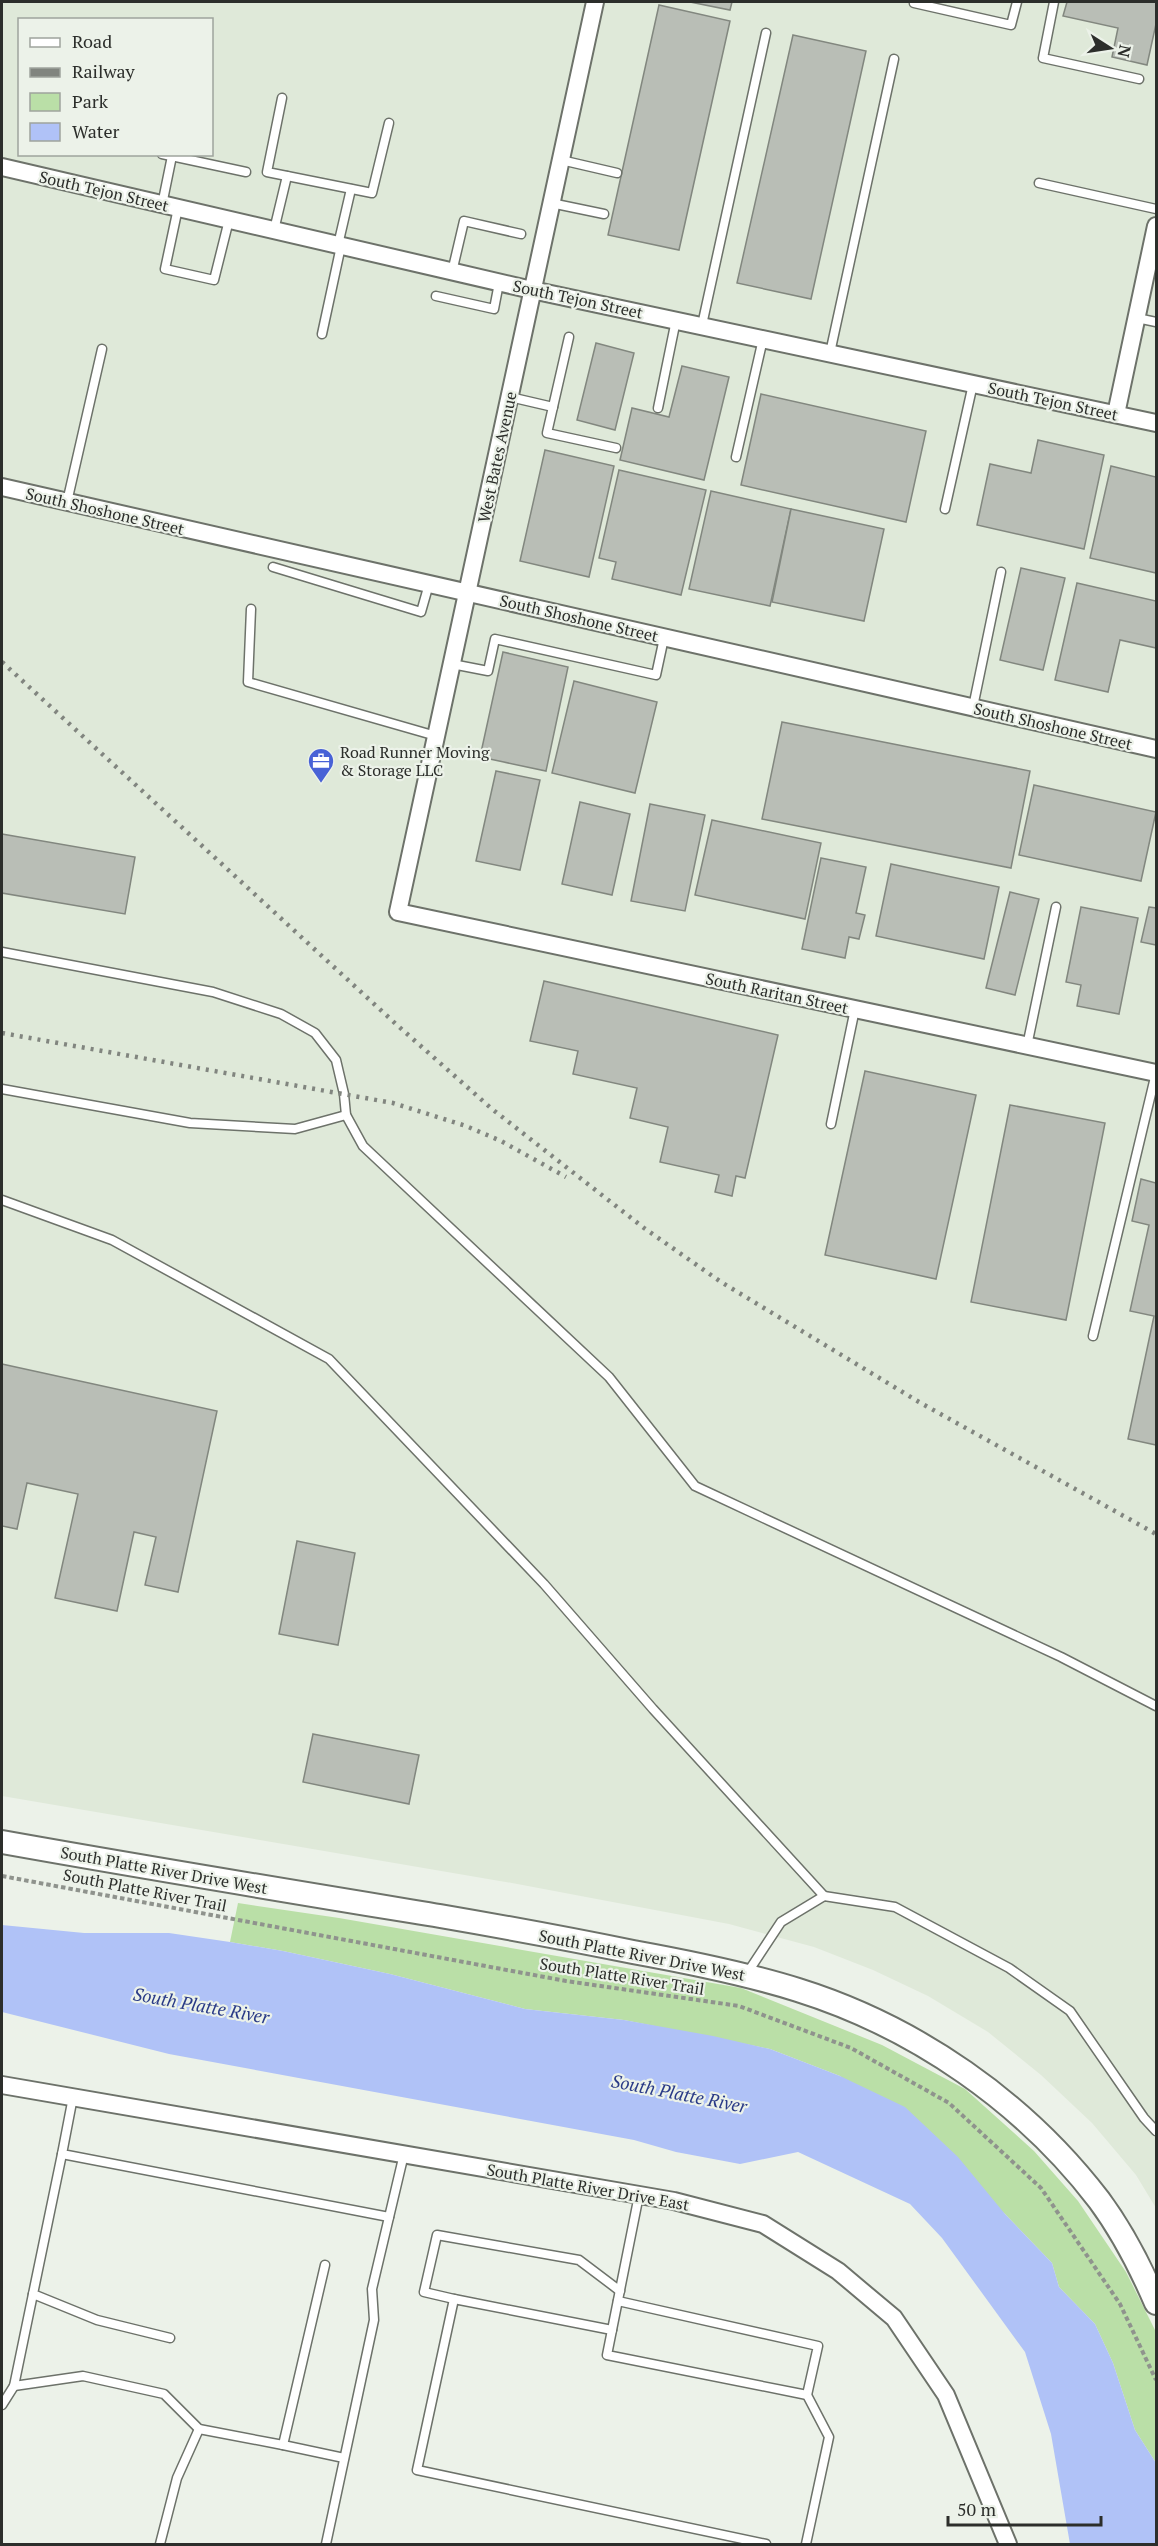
<svg xmlns="http://www.w3.org/2000/svg" width="1158" height="2546" viewBox="0 0 1158 2546" font-family="'PT Serif',serif">
  <style>
    .built { fill: #dfe9d9; fill-rule: evenodd }
    .green { fill: #badfa7 }
    .water { fill: #b0c2f7 }
    .building { fill: #b9beb6; stroke: #82877f; stroke-width: 1.5 }
    .lines { fill: none; stroke-linecap: round; stroke-linejoin: round }
    .lane-casing { stroke: #6d726a; stroke-width: 11 }
    .street-casing { stroke: #6d726a; stroke-width: 20 }
    .secondary-casing { stroke: #6d726a; stroke-width: 26 }
    .path { stroke: #8f938d; stroke-width: 4; stroke-dasharray: 4.5 3; stroke-linecap: butt }
    .lane { stroke: #fff; stroke-width: 8 }
    .street { stroke: #fff; stroke-width: 16 }
    .secondary { stroke: #fff; stroke-width: 22 }
    .rail { stroke: #81857f; stroke-width: 4.5; stroke-dasharray: 3 6; stroke-linecap: butt }
    .labels { text-anchor: middle; stroke-width: 4.5; stroke-linejoin: round; paint-order: stroke }
    .street-label { font-size: 16px; fill: #2c2e2b; stroke: #ecf2e9 }
    .poi-label { font-size: 16px; fill: #2c2e2b; stroke: #ecf2e9; text-anchor: start }
    .water-label { font-size: 18px; font-style: italic; fill: #2a3b87; stroke: #ecf2e9 }
  </style>
  <rect width="100%" height="100%" fill="#ecf2e9"/>
  <!-- built -->
  <path class="built" d="M2 2H1156V2208L1136 2175 1092 2123 1041 2075 988 2032 928 1996 873 1970 814 1947 729 1924 512 1883 2 1796ZM20 20H212V154H20Z"/>
  <!-- green -->
  <path class="green" d="M238 1903 339 1918 741 1988 882 2045 965 2089 1034 2151 1078 2201 1126 2272 1156 2332V2463L1135 2430 1113 2363 1095 2324 1059 2287 1052 2263 1005 2214 840 2076 770 2049 624 2020 525 2009 390 1974 283 1951 230 1942Z"/>
  <!-- water -->
  <path class="water" d="M2 1925 84 1933H169L230 1942 283 1951 390 1974 525 2009 624 2020 713 2036 770 2049 840 2076 905 2107 958 2157 1005 2214 1052 2263 1059 2287 1095 2324 1113 2363 1135 2430 1156 2463V2544H1070L1051 2434 1025 2352 942 2238 910 2204 798 2152 740 2164 676 2152 634 2140 169 2054 2 2012Z"/>
  <!-- building -->
  <g class="building">
    <path d="M690 2H732L730 10Z"/>
    <path d="M1067 2H1156V24L1147 65 1112 57 1118 28 1063 16Z"/>
    <path d="M659 5 730 21 679 250 608 235Z"/>
    <path d="M793 35 866 51 811 299 737 283Z"/>
    <path d="M596 343 634 353 615 430 577 420Z"/>
    <path d="M682 366 729 377 704 480 620 460 632 408 669 417Z"/>
    <path d="M761 394 926 431 906 522 741 485Z"/>
    <path d="M1038 440 1104 455 1084 549 977 525 990 464 1031 473Z"/>
    <path d="M545 450 614 466 589 577 520 561Z"/>
    <path d="M1111 466 1156 477V573L1090 558Z"/>
    <path d="M619 470 706 490 681 595 612 579 616 562 599 558Z"/>
    <path d="M711 491 791 509 770 606 689 589Z"/>
    <path d="M791 509 884 529 864 621 772 602Z"/>
    <path d="M1021 568 1065 578 1043 670 1000 660Z"/>
    <path d="M1077 583 1156 601V648L1120 640 1108 692 1055 680Z"/>
    <path d="M503 652 568 667 546 771 480 757Z"/>
    <path d="M574 681 657 702 635 793 552 773Z"/>
    <path d="M782 722 1030 771 1011 868 762 819Z"/>
    <path d="M496 771 540 780 520 870 476 861Z"/>
    <path d="M1034 785 1156 812 1141 881 1019 855Z"/>
    <path d="M580 802 630 814 612 895 562 884Z"/>
    <path d="M650 804 705 815 685 911 631 901Z"/>
    <path d="M712 820 821 843 805 919 695 895Z"/>
    <path d="M2 834 135 857 125 914 2 893Z"/>
    <path d="M821 858 866 867 856 913 865 915 859 939 849 937 845 958 802 949Z"/>
    <path d="M891 864 999 887 984 959 876 936Z"/>
    <path d="M1010 892 1039 899 1015 995 986 988Z"/>
    <path d="M1081 907 1138 918 1119 1014 1077 1006 1081 985 1066 982Z"/>
    <path d="M1149 907 1156 908V945L1141 942Z"/>
    <path d="M544 981 778 1035 745 1178 736 1176 732 1196 715 1192 719 1175 660 1162 668 1127 630 1118 637 1088 573 1074 578 1051 530 1041Z"/>
    <path d="M865 1071 976 1095 936 1279 825 1255Z"/>
    <path d="M1010 1105 1105 1123 1066 1320 971 1302Z"/>
    <path d="M1141 1179 1156 1183V1445L1128 1439 1154 1316 1130 1311 1149 1225 1132 1221Z"/>
    <path d="M2 1364 217 1411 178 1592 145 1585 156 1537 134 1532 117 1611 55 1598 78 1494 27 1483 17 1529 2 1526Z"/>
    <path d="M297 1541 355 1553 338 1645 279 1634Z"/>
    <path d="M313 1734 419 1755 409 1804 303 1782Z"/>
  </g>
  <g class="lines">
    <!-- lane casing -->
    <g class="lane-casing">
      <g id="lane">
        <path d="M1054 2 1043 58 1139 79"/>
        <path d="M914 3 1011 25 1017 2"/>
        <path d="M282 98 267 172 372 193 389 123"/>
        <path d="M162 154 246 172"/>
        <path d="M561 160 617 173"/>
        <path d="M1039 183 1156 209"/>
        <path d="M551 203 604 214"/>
        <path d="M162 205 172 156"/>
        <path d="M178 208 165 269 214 280 229 220"/>
        <path d="M274 230 287 176"/>
        <path d="M338 245 351 189"/>
        <path d="M452 272 464 221 521 234"/>
        <path d="M436 296 494 309 499 283"/>
        <path d="M1137 318 1156 322"/>
        <path d="M702 325 766 33"/>
        <path d="M322 334 341 246"/>
        <path d="M569 337 547 433 616 448"/>
        <path d="M830 353 894 59"/>
        <path d="M510 397 553 407"/>
        <path d="M658 408 676 320"/>
        <path d="M736 457 763 339"/>
        <path d="M67 502 102 349"/>
        <path d="M945 509 973 384"/>
        <path d="M273 567 421 612 429 584"/>
        <path d="M251 609 248 682 436 736"/>
        <path d="M452 664 488 671 495 639 656 675 664 638"/>
        <path d="M973 707 1001 572"/>
        <path d="M2 952 213 992 281 1014 315 1033 336 1060 344 1094 346 1115 363 1146 609 1377 695 1486 1061 1657 1156 1706"/>
        <path d="M1027 1046 1056 907"/>
        <path d="M2 1089 190 1123 295 1129 346 1115"/>
        <path d="M831 1124 855 1009"/>
        <path d="M2 1200 112 1240 329 1359 544 1584 653 1709 824 1896"/>
        <path d="M1093 1336 1156 1073"/>
        <path d="M746 1975 781 1922 824 1896 895 1907 1009 1968 1070 2011 1144 2118 1156 2131"/>
        <path d="M73 2097 62 2154 389 2217"/>
        <path d="M62 2154 33 2294 97 2320 170 2338"/>
        <path d="M639 2195 607 2355 807 2395 829 2437 806 2544"/>
        <path d="M325 2265 283 2445 344 2458"/>
        <path d="M33 2294 14 2386 83 2376 164 2394 199 2429 283 2445"/>
        <path d="M454 2299 424 2292 437 2235 579 2260 620 2291"/>
        <path d="M618 2301 818 2346 807 2395"/>
        <path d="M612 2330 454 2299 417 2470 766 2544"/>
        <path d="M2 2405 14 2386"/>
        <path d="M160 2544 177 2478 199 2429"/>
        <path d="M326 2544 374 2320 372 2289 404 2154"/>
      </g>
    </g>
    <!-- street casing -->
    <g class="street-casing">
      <g id="street">
        <path d="M595 2 398 912 1156 1073"/>
        <path d="M2 167 532 290 1156 423"/>
        <path d="M1116 414 1156 226"/>
        <path d="M2 487 1156 749"/>
        <path d="M2 2085 674 2201 763 2224 838 2271 894 2318 946 2395 1008 2544"/>
      </g>
    </g>
    <!-- secondary casing -->
    <g class="secondary-casing">
      <path id="secondary" d="M2 1842C147 1868 294 1892 440 1916 504 1927 569 1939 633 1952 688 1962 744 1973 798 1990 916 2027 1024 2102 1099 2200 1122 2231 1141 2268 1156 2303"/>
    </g>
    <!-- path -->
    <path class="path" d="M2 1876 566 1981 739 2006 851 2048 949 2103 1041 2188 1120 2304 1156 2380"/>
    <!-- lane -->
    <use href="#lane" class="lane"/>
    <!-- street -->
    <use href="#street" class="street"/>
    <!-- secondary -->
    <use href="#secondary" class="secondary"/>
    <!-- rail -->
    <g class="rail">
      <path d="M2 662 397 1025 492 1109 644 1228 721 1282 919 1402 1156 1534"/>
      <path d="M2 1033 393 1103 466 1126 501 1141 566 1177"/>
    </g>
  </g>
  <!-- icons -->
  <defs>
    <g id="office-pin" transform="scale(1.35)"><path d="M0 17L-7.5 6A9.5 9.5 0 1 1 7.5 6Z" fill="#4862d6" stroke="#ecf2e9"/><path d="M-6-3h4V-5.5h4V-3h4V5H-6ZM-1-4.5V-3h2v-1.5ZM-6 0V1H6V0Z" fill="#fff"/></g>
  </defs>
  <g fill-rule="evenodd">
    <use href="#office-pin" x="321" y="761"/>
  </g>
  <g class="labels">
    <!-- street labels -->
    <g class="street-label">
      <text transform="translate(104 191) rotate(13)" y="6">South Tejon Street</text>
      <text transform="translate(578 299) rotate(12)" y="6">South Tejon Street</text>
      <text transform="translate(1053 401) rotate(12)" y="6">South Tejon Street</text>
      <text transform="translate(497 457) rotate(-78)" y="6">West Bates Avenue</text>
      <text transform="translate(105 511) rotate(13)" y="6">South Shoshone Street</text>
      <text transform="translate(579 618) rotate(13)" y="6">South Shoshone Street</text>
      <text transform="translate(1053 726) rotate(13)" y="6">South Shoshone Street</text>
      <text transform="translate(777 993) rotate(12)" y="6">South Raritan Street</text>
      <text transform="translate(164 1870) rotate(10)" y="6">South Platte River Drive West</text>
      <text transform="translate(145 1890) rotate(11)" y="6">South Platte River Trail</text>
      <text transform="translate(642 1955) rotate(11)" y="6">South Platte River Drive West</text>
      <text transform="translate(622 1976) rotate(9)" y="6">South Platte River Trail</text>
      <text transform="translate(588 2187) rotate(10)" y="6">South Platte River Drive East</text>
    </g>
    <!-- poi labels -->
    <g class="poi-label">
      <text x="340" y="758">Road Runner Moving<tspan x="340" dy="18">&amp; Storage LLC</tspan></text>
    </g>
    <!-- water labels -->
    <g class="water-label">
      <text transform="translate(201 2006) rotate(10)" y="6">South Platte River</text>
      <text transform="translate(679 2094) rotate(11)" y="6">South Platte River</text>
    </g>
  </g>
  <!-- border -->
  <rect width="1158" height="2546" fill="none" stroke="#2c2e2b" stroke-width="6"/>
  <!-- legend -->
  <rect x="18" y="18" width="195" height="138" fill="#ecf2e9" stroke="#9fa49d" stroke-width="1.5"/>
  <rect x="30" y="38" width="30" height="9" fill="#ffffff" stroke="#9fa49d" stroke-width="1.5"/>
  <text x="72" y="48" font-size="18" fill="#2c2e2b">Road</text>
  <rect x="30" y="68" width="30" height="9" fill="#81857f" stroke="#9fa49d" stroke-width="1.5"/>
  <text x="72" y="78" font-size="18" fill="#2c2e2b">Railway</text>
  <rect x="30" y="93" width="30" height="18" fill="#badfa7" stroke="#9fa49d" stroke-width="1.5"/>
  <text x="72" y="108" font-size="18" fill="#2c2e2b">Park</text>
  <rect x="30" y="123" width="30" height="18" fill="#b0c2f7" stroke="#9fa49d" stroke-width="1.5"/>
  <text x="72" y="138" font-size="18" fill="#2c2e2b">Water</text>
  <!-- north arrow -->
  <g transform="translate(1110 48) rotate(102)" stroke="#ecf2e9" stroke-width="4.5" paint-order="stroke">
  <path d="M0-4.5L10 22L0 15L-10 22Z" fill="#2c2e2b"/>
  <text y="-9" font-size="16" font-weight="bold" text-anchor="middle" fill="#2c2e2b">N</text>
  </g>
  <!-- scale -->
  <path d="M948 2516v9h153v-9" fill="none" stroke="#2c2e2b" stroke-width="3"/>
  <text x="957" y="2516" font-size="18" fill="#2c2e2b" stroke="#ecf2e9" stroke-width="4.5" paint-order="stroke">50 m</text>
</svg>
